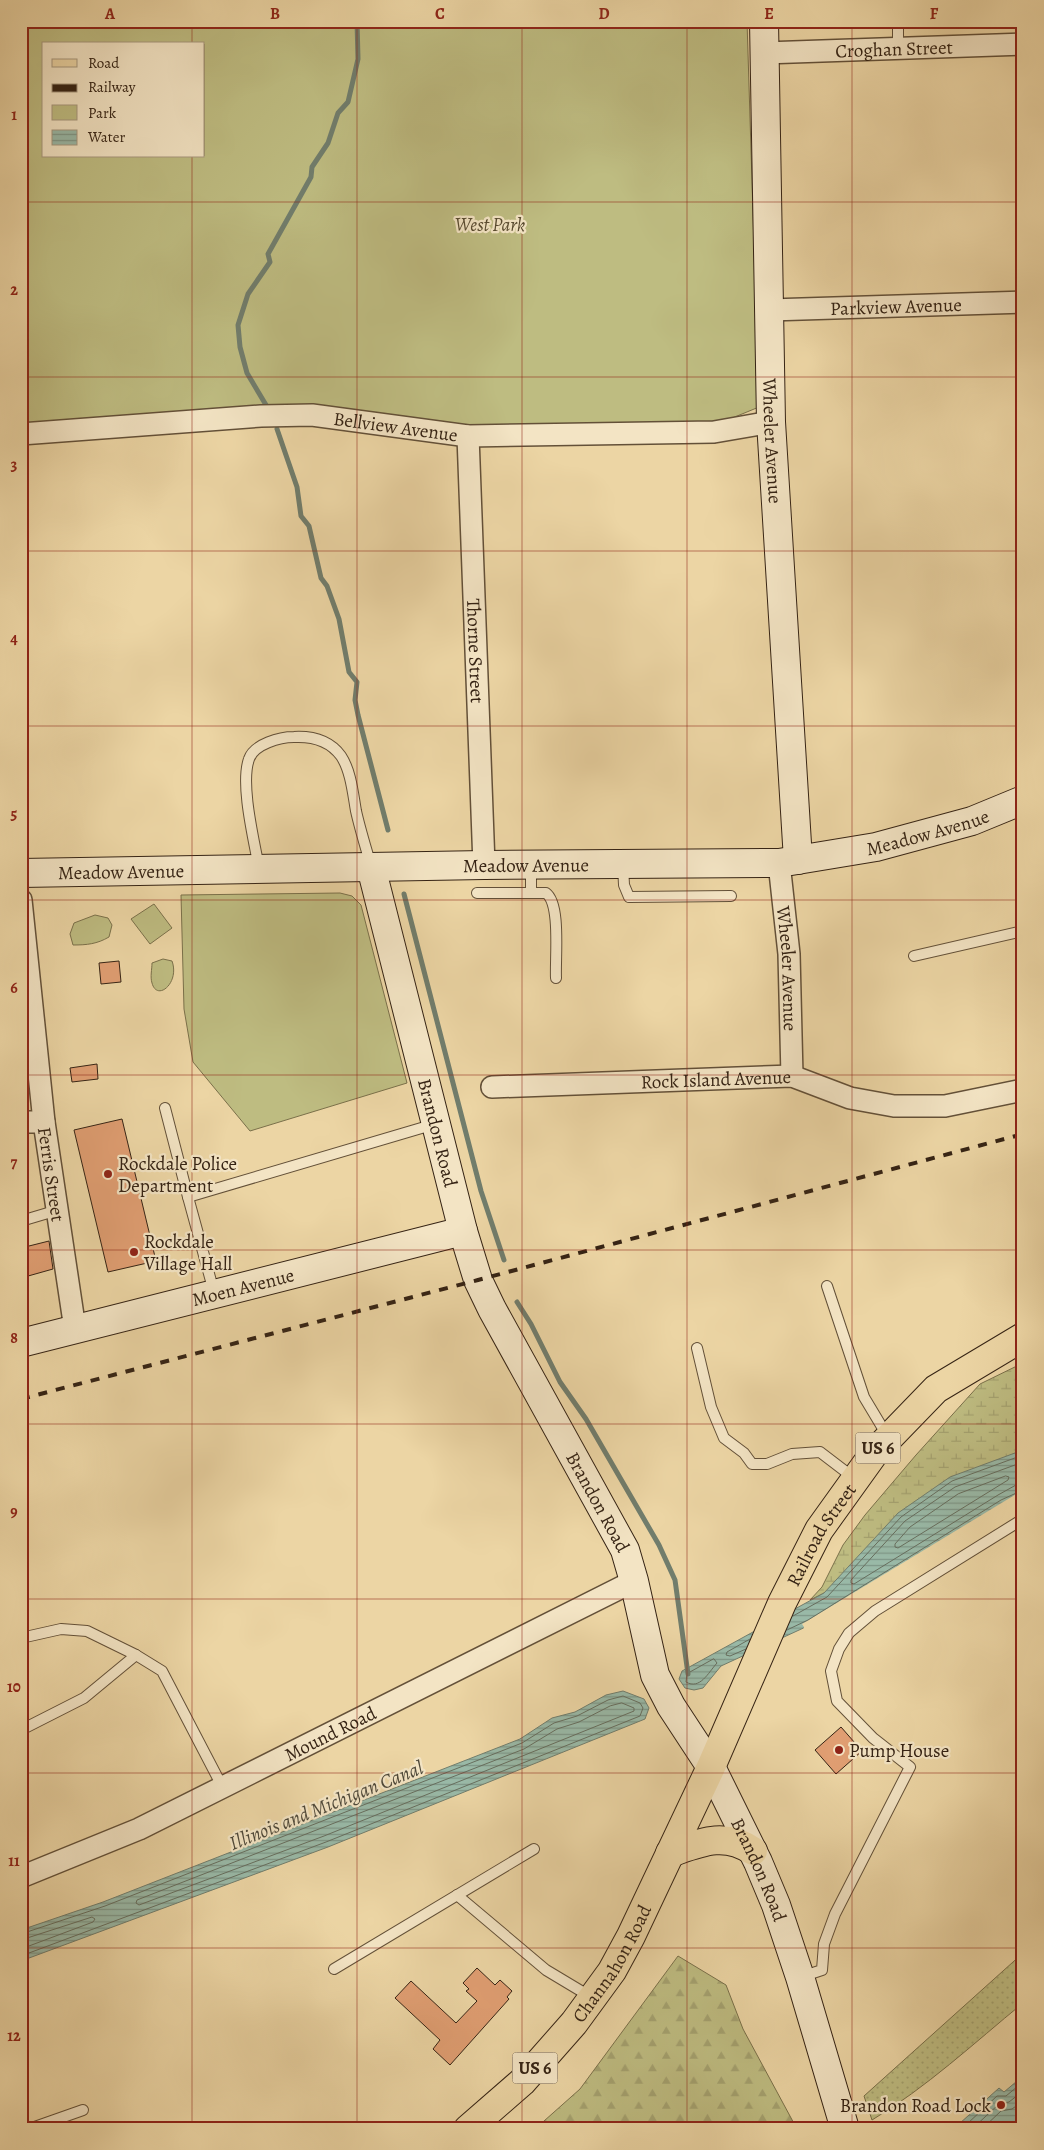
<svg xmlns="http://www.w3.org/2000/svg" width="1044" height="2150" viewBox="0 0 1044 2150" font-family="Alegreya,serif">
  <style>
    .grass { fill: url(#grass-dots); stroke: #7a704a }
    .forest { fill: url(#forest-firs); stroke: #7a704a }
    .wetland { fill: url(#wetland-marsh); stroke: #7a704a }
    .park { fill: #bebc81; stroke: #7a704a; fill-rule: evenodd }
    .water { fill: url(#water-rules); stroke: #717d6c }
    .pier { fill: #ecd5a4 }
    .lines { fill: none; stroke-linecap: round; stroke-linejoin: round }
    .shore { stroke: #676e5e; stroke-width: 1 }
    .stream { stroke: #717d6c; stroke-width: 5 }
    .building { fill: #e09e72; stroke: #352314 }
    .lane-casing { stroke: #635038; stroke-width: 12 }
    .street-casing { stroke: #635038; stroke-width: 24 }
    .secondary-casing { stroke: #352314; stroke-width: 30 }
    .primary-casing { stroke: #352314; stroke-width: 30 }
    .lane { stroke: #f3e4c4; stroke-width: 10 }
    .street { stroke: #f3e4c4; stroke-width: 21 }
    .secondary { stroke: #f3e4c4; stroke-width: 28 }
    .primary { stroke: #ecd5a4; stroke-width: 28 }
    .rail { stroke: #352314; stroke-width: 4; stroke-dasharray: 9 9; stroke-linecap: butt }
    .grid { fill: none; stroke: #8f2418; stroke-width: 1; stroke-opacity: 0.55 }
    .poi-dot { fill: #8f2418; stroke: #f3e4c4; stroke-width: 2 }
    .labels { text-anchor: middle; stroke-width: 4.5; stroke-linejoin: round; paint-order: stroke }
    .shield { fill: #f3e4c4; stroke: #6e5d49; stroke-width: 1 }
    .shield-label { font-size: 18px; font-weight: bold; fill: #352314 }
    .street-label { font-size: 19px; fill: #352314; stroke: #f3e4c4 }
    .park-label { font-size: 19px; font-style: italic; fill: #57492f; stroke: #f3e4c4 }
    .poi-label { font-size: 19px; fill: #352314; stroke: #f3e4c4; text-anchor: start }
    .water-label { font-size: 20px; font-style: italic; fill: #4e4839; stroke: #f3e4c4 }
    .neatline { fill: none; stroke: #8f2418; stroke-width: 2 }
    .grid-label { font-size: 16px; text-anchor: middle; font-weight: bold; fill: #8f2418 }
  </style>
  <defs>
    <pattern id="grass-dots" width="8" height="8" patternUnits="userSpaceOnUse" patternTransform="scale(1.25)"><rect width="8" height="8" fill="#bebc81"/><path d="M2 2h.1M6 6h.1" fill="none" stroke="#a4a16f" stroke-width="1.8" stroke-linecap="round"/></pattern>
    <pattern id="forest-firs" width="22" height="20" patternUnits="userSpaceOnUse" patternTransform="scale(1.25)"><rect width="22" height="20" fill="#bebc81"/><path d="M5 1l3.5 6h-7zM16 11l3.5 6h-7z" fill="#a4a16f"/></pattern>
    <pattern id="wetland-marsh" width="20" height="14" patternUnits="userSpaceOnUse" patternTransform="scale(1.25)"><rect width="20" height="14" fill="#bebc81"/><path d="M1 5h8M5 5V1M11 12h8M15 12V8" fill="none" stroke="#a4a16f"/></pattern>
    <pattern id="water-rules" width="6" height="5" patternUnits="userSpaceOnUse" patternTransform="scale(1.25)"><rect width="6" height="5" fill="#99b9a7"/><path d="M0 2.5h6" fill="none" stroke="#7e9687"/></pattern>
  </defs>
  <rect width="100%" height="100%" fill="#ecd5a4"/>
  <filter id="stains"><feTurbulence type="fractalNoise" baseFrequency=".004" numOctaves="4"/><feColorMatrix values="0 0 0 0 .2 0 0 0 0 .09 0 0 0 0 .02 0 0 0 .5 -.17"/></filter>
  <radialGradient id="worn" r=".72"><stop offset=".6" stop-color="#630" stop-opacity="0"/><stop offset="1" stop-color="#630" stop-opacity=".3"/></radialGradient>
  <!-- grass -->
  <path class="grass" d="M1023 1953V2003C974 2043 926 2088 872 2120L864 2096Z"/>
  <!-- forest -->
  <path class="forest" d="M678 1956 726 1985 743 2029 797 2129H535L580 2089Z"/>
  <!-- wetland -->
  <path class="wetland" d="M1023 1363V1494L810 1600 822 1587 843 1545 865 1515 916 1455 980 1384Z"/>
  <!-- park -->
  <g class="park">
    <path d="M21 21H747L759 407 725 421 479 428 421 419 21 429ZM44 44H204V156H44Z"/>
    <path d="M340 893 352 896 361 905 407 1083 250 1131 193 1062 184 1009 181 895Z"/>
    <path d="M154 904 172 928 150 944 131 919Z"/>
    <path d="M95 915 108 918 112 925 109 937C97 944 87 945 73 945L70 934 74 923Z"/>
    <path d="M163 959 172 961C180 983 157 1002 152 983 150 977 152 969 152 963Z"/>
  </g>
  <!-- water -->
  <g class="water">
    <path d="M1023 1450V1494L810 1625 721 1666 703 1688 694 1690 685 1688 679 1679 682 1671 824 1593 898 1513 950 1477Z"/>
    <path d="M623 1691 644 1699 649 1708 645 1719 328 1847 21 1961V1930L103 1902 520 1739 552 1718 575 1712 606 1695Z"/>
    <path d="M1023 2076V2129H961L959 2124 999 2088 1004 2092Z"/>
  </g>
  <!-- pier -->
  <path class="pier" d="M1023 1490V1497L803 1631 804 1627 802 1624Z"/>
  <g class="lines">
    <!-- shore -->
    <g class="shore">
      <path d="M1023 1462 955 1487 905 1521 851 1580V1583L854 1584 998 1495 1016 1485 1023 1483"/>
      <path d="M1006 1476 1009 1477 1008 1480 898 1548 895 1547V1544L910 1527 958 1494Z"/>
      <path d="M793 1616 827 1597 901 1517 952 1481 1023 1455"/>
      <path d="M787 1630 808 1620 1001 1500 1023 1490"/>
      <path d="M746 1649 730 1656 726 1655 727 1652 750 1639"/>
      <path d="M714 1659 717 1663C708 1673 700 1690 686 1682L687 1674Z"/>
      <path d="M622 1703 634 1708V1711L324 1836 139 1905 136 1903 137 1900 524 1749 557 1729 579 1722 610 1706Z"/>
      <path d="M21 1934 105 1906 522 1743 554 1723 577 1716 608 1700 623 1696 640 1703 643 1708 640 1716 326 1842 21 1956"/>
      <path d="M21 1940 92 1917 95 1919 93 1922 21 1949"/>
      <path d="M966 2129 967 2124 997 2096H1006L1023 2082"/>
      <path d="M972 2129 999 2104 1009 2102 1023 2091"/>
      <path d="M982 2129 1001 2111 1012 2109 1023 2101"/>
    </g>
    <!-- stream -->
    <g class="stream">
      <path d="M269 410 247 373 240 347 238 325 248 294 270 262 268 254 311 177 312 167 328 143 338 113 348 102 358 59 357 21"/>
      <path d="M277 429 297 487 301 516 309 526 321 578 327 586 339 619 349 672 357 682 355 700 358 715 388 830"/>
      <path d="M404 894 481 1191 504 1260"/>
      <path d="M517 1302 531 1324 560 1382 586 1419 659 1545 675 1580 688 1674"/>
    </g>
  </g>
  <!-- building -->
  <g class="building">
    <path d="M119 961 121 982 101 984 99 963Z"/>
    <path d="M97 1064 98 1079 72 1082 70 1068Z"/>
    <path d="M122 1119 156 1261 108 1272 74 1130Z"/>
    <path d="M49 1241 53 1269 21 1278V1248Z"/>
    <path d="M841 1727 862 1751 836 1774 815 1750Z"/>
    <path d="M477 1968 495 1985 500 1980 512 1991 507 1997 509 1999 450 2065 433 2049 440 2040 395 1998 411 1981 456 2023 477 2001 466 1991 469 1989 463 1983Z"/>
  </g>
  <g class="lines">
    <!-- lane casing -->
    <g class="lane-casing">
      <g id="lane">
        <path d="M898 21V48"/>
        <path d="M623 865 624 885 629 897 731 896"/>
        <path d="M531 866V893"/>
        <path d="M259 868C254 840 240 784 249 759 254 744 280 737 294 737 313 736 330 741 341 756 351 771 353 794 356 811 360 829 366 848 371 866"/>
        <path d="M477 893H546C561 904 555 958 556 978"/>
        <path d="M914 956 1023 931"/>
        <path d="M165 1108 188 1197 435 1124"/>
        <path d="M188 1197 214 1292"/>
        <path d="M21 1221 58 1210"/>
        <path d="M827 1286 864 1397 888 1437"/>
        <path d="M697 1348 711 1407 724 1438 744 1453 752 1464H767L792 1454 820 1452 854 1478"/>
        <path d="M21 1638 61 1629 87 1631 136 1655 162 1671 223 1788"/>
        <path d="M21 1730 84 1698 136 1655"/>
        <path d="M457 1895 546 1970 591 1997"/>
        <path d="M334 1969 534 1849"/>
        <path d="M801 1977 822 1970 824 1944 835 1914 910 1767 873 1738 837 1701 831 1671 839 1649 849 1633 875 1611 1023 1519"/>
        <path d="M29 2129 83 2110"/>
      </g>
    </g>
    <!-- street casing -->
    <g class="street-casing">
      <g id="street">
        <path id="s1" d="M764 53 1023 44"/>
        <path id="s2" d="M770 310 1023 302"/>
        <path id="s3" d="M21 434 261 416 312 415 468 436 714 432 771 422"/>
        <path id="s4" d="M468 436 484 865"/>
        <path id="s5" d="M779 863 789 954 792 1076"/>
        <path id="s6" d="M21 900 44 1122 75 1329"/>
        <path id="s7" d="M492 1087 792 1076 850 1098 894 1106H945L1023 1090"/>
        <path d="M21 1122H44"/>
        <path id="s8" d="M21 1877 139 1829 634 1581"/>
      </g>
    </g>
    <!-- secondary casing -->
    <g class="secondary-casing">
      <g id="secondary">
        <path id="s9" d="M764 21 771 422 798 860"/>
        <path id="s10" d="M371 867 463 1231 478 1280 492 1309 625 1550 634 1581 655 1675 671 1706 711 1767 758 1862 776 1905 800 1977 845 2129"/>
        <path id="s11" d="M21 873 484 865 779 863 876 847 972 821 1023 800"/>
        <path id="s12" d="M21 1343 463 1231"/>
      </g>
    </g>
    <!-- primary casing -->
    <g class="primary-casing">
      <g id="primary">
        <path d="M670 1853C699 1843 724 1831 753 1851"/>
        <path id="s13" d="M468 2129 522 2082 574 2023 612 1971 631 1936 711 1767 782 1603 819 1530 875 1452 936 1389 1023 1337"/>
      </g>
    </g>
    <!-- lane -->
    <use href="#lane" class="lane"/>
    <!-- street -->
    <use href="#street" class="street"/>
    <!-- secondary -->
    <use href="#secondary" class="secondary"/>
    <!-- primary -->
    <use href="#primary" class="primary"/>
    <!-- rail -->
    <path class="rail" d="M21 1399 478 1280 1023 1134"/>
  </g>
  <!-- grid -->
  <path class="grid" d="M192 21V44M357 21V2129M522 21V2129M687 21V2129M852 21V2129M192 156V2129M21 202H1023M21 377H1023M21 551H1023M21 726H1023M21 900H1023M21 1075H1023M21 1250H1023M21 1424H1023M21 1599H1023M21 1773H1023M21 1948H1023"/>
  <!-- markers -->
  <g class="poi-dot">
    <circle cx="108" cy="1174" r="5"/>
    <circle cx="134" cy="1252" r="5"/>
    <circle cx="839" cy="1750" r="5"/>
    <circle cx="1001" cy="2105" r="5"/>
  </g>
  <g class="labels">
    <!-- shield labels -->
    <g class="shield">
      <rect x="855.5" y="1432.5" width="45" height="31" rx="4"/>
      <rect x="512.5" y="2052.5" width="45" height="31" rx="4"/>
    </g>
    <g class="shield-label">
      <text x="878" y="1454">US 6</text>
      <text x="535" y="2074">US 6</text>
    </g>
    <!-- street labels -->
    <g class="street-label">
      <text dy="7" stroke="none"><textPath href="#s1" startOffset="130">Croghan Street</textPath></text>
      <text dy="7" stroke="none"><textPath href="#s2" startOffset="126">Parkview Avenue</textPath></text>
      <text dy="7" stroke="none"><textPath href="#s3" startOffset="376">Bellview Avenue</textPath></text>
      <text dy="7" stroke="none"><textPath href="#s9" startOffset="420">Wheeler Avenue</textPath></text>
      <text dy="7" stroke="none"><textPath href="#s4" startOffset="215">Thorne Street</textPath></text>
      <text dy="7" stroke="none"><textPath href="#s11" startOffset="910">Meadow Avenue</textPath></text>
      <text dy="7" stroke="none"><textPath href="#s11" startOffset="505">Meadow Avenue</textPath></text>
      <text dy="7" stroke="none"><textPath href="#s11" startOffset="100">Meadow Avenue</textPath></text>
      <text dy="7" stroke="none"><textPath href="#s5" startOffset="106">Wheeler Avenue</textPath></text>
      <text dy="7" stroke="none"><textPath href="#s7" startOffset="224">Rock Island Avenue</textPath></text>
      <text dy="7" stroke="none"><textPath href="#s10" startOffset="274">Brandon Road</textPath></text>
      <text dy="7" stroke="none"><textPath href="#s6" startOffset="276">Ferris Street</textPath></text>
      <text dy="7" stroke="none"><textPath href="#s12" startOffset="229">Moen Avenue</textPath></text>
      <text dy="7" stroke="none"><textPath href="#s10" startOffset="679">Brandon Road</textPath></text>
      <text dy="7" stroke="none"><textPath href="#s13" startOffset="699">Railroad Street</textPath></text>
      <text dy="7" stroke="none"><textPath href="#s8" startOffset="341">Mound Road</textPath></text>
      <text dy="7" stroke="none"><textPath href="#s10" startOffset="1084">Brandon Road</textPath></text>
      <text dy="7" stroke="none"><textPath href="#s13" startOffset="221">Channahon Road</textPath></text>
    </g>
    <!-- park labels -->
    <g class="park-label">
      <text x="490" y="231">West Park</text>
    </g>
    <!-- poi labels -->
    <g class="poi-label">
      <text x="118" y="1170">Rockdale Police<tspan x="118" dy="22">Department</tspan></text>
      <text x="144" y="1248">Rockdale<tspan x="144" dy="22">Village Hall</tspan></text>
      <text x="849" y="1757">Pump House</text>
      <text x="991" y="2112" text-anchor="end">Brandon Road Lock</text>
    </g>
    <!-- water labels -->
    <g class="water-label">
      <text transform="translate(326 1805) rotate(-22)" y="7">Illinois and Michigan Canal</text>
    </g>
  </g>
  <!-- margin -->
  <rect width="1044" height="2150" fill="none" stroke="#ecd5a4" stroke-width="55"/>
  <!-- legend -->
  <rect x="42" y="42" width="162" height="115" fill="#f3e4c4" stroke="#a7977e"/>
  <rect x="52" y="59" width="25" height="8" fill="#ecd5a4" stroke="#a7977e"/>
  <text x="88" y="68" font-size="15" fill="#352314">Road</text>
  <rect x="52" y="84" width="25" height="8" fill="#352314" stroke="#a7977e"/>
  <text x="88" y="92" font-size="15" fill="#352314">Railway</text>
  <rect x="52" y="105" width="25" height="15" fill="#bebc81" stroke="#a7977e"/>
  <text x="88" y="118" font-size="15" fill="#352314">Park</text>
  <rect x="52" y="130" width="25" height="15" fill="url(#water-rules)" stroke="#a7977e"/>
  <text x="88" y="142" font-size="15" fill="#352314">Water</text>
  <rect x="28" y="28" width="988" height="2094" class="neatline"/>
  <g class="grid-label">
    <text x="110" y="19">A</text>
    <text x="275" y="19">B</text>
    <text x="440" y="19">C</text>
    <text x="604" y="19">D</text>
    <text x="769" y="19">E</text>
    <text x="934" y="19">F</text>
    <text x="14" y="120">1</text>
    <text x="14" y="295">2</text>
    <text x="14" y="470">3</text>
    <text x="14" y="644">4</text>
    <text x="14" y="819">5</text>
    <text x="14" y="993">6</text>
    <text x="14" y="1168">7</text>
    <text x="14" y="1343">8</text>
    <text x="14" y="1517">9</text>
    <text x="14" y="1692">10</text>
    <text x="14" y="1866">11</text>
    <text x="14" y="2041">12</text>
  </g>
  <rect width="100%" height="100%" filter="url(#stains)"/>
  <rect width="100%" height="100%" fill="url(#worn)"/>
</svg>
